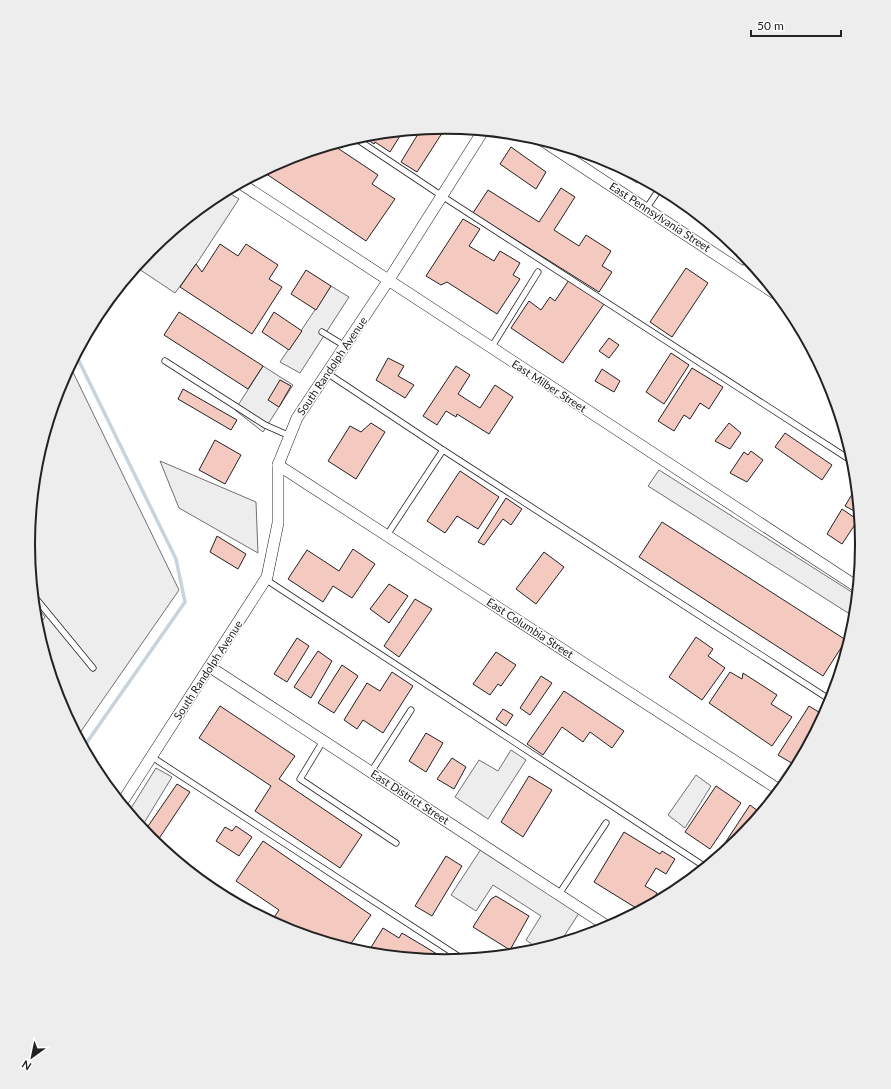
<svg xmlns="http://www.w3.org/2000/svg" width="891" height="1089" viewBox="0 0 891 1089" font-family="Lato,sans-serif">
  <style>
    .parking { fill: #ededed; stroke: #6f6f6f }
    .lines { fill: none; stroke-linecap: round; stroke-linejoin: round }
    .stream { stroke: #c7d3dd; stroke-width: 3.5 }
    .building { fill: #f3c9c0; stroke: #222 }
    .service-casing { stroke: #222; stroke-width: 7 }
    .minor-casing { stroke: #222; stroke-width: 12 }
    .service { stroke: #fff; stroke-width: 5.5 }
    .minor { stroke: #fff; stroke-width: 11 }
    .labels { text-anchor: middle; stroke-width: 3; stroke-linejoin: round; paint-order: stroke }
    .street-label { font-size: 11px; fill: #222; stroke: #fff }
    .rim { fill: none; stroke: #222; stroke-width: 2 }
  </style>
  <rect width="100%" height="100%" fill="#fff"/>
  <!-- parking -->
  <g class="parking">
    <path d="M592 155 605 159 641 178 637 183Z"/>
    <path d="M226 191 239 199 199 260 175 293 136 267 150 249 214 197Z"/>
    <path d="M331 286 349 297 300 373 280 362Z"/>
    <path d="M70 366 179 590 77 737 60 704 37 628 45 617 34 603 28 544 36 463 60 385Z"/>
    <path d="M263 366 293 385 263 432 235 410Z"/>
    <path d="M160 461 256 502 258 553 179 508Z"/>
    <path d="M659 470 858 596 856 618 648 486Z"/>
    <path d="M511 750 526 760 488 819 455 797 479 760 498 771Z"/>
    <path d="M156 768 172 777 141 828 128 813Z"/>
    <path d="M696 775 711 786 685 828 668 815Z"/>
    <path d="M483 846 581 910 559 944 540 950 526 940 541 916 493 885 476 911 451 895Z"/>
  </g>
  <g class="lines">
    <!-- stream -->
    <path class="stream" d="M76 355 176 559 185 602 83 748"/>
  </g>
  <!-- building -->
  <g class="building">
    <path d="M446 127 417 172 401 162 421 129Z"/>
    <path d="M403 131 390 152 375 142 374 144 362 136Z"/>
    <path d="M333 145 378 175 372 184 395 199 366 241 262 171 286 159Z"/>
    <path d="M511 147 546 172 536 189 500 164Z"/>
    <path d="M561 188 575 197 554 230 579 246 586 235 611 251 602 266 612 272 599 292 473 213 488 190 539 222Z"/>
    <path d="M679 198 693 210V211L677 201Z"/>
    <path d="M463 219 480 229 469 246 494 261 500 251 520 263 513 275 520 279 497 314 447 282 441 285 426 276Z"/>
    <path d="M220 244 238 256 246 244 278 265 269 279 282 287 252 334 180 287 196 264 202 272Z"/>
    <path d="M686 268 708 283 672 337 650 322Z"/>
    <path d="M306 270 331 286 316 310 291 294Z"/>
    <path d="M569 280 604 304 563 363 511 328 529 301 541 310 550 297 555 301Z"/>
    <path d="M179 312 263 366 248 389 164 335Z"/>
    <path d="M274 312 302 331 289 350 262 332Z"/>
    <path d="M609 338 619 345 609 358 599 351Z"/>
    <path d="M671 353 689 365 664 404 646 392Z"/>
    <path d="M388 358 404 366 398 376 414 385 405 398 376 380Z"/>
    <path d="M456 366 470 375 458 394 480 408 495 385 513 397 489 434 457 414 456 417 446 411 437 425 423 416Z"/>
    <path d="M692 368 723 387 709 409 700 403 690 419 684 415 674 431 658 421Z"/>
    <path d="M602 369 620 381 614 392 595 381Z"/>
    <path d="M280 380 291 386 279 407 268 400Z"/>
    <path d="M183 389 237 420 231 430 178 399Z"/>
    <path d="M371 423 385 432 356 479 328 461 350 426 361 432Z"/>
    <path d="M729 423 741 433 730 449 715 441Z"/>
    <path d="M785 433 832 465 822 480 775 447Z"/>
    <path d="M215 440 241 455 225 484 199 470Z"/>
    <path d="M850 446 853 457 846 452Z"/>
    <path d="M751 451 763 460 747 482 730 473 744 452 748 455Z"/>
    <path d="M460 471 499 497 478 529 457 516 445 533 427 521Z"/>
    <path d="M857 486 860 511 858 513 845 506Z"/>
    <path d="M506 498 522 509 511 525 503 519 484 545 478 542Z"/>
    <path d="M842 509 858 520 842 544 827 534Z"/>
    <path d="M662 522 846 640 823 676 639 557Z"/>
    <path d="M217 536 246 554 238 569 210 552Z"/>
    <path d="M353 549 375 564 352 598 333 586 323 602 288 579 307 550 339 571Z"/>
    <path d="M544 552 564 567 536 604 516 589Z"/>
    <path d="M389 584 408 596 389 623 370 609Z"/>
    <path d="M415 599 432 609 399 657 384 646Z"/>
    <path d="M696 637 713 649 708 656 725 668 702 700 669 677Z"/>
    <path d="M297 638 309 646 287 682 274 674Z"/>
    <path d="M318 651 332 661 311 698 294 687Z"/>
    <path d="M496 652 516 665 501 686 498 684 490 695 473 684Z"/>
    <path d="M342 665 358 676 334 713 318 703Z"/>
    <path d="M392 672 413 686 383 733 363 720 357 729 344 720 367 683 380 691Z"/>
    <path d="M730 672 742 679 743 673 777 695 771 704 792 717 772 746 709 703Z"/>
    <path d="M541 676 552 683 530 715 520 708Z"/>
    <path d="M564 691 624 731 612 748 590 732 583 742 562 727 543 755 527 744Z"/>
    <path d="M220 706 295 756 279 779 362 835 340 868 255 811 271 786 199 738Z"/>
    <path d="M809 706 825 716 795 765 778 755Z"/>
    <path d="M503 709 513 715 506 726 496 719Z"/>
    <path d="M426 733 443 743 426 772 409 761Z"/>
    <path d="M452 758 466 767 454 789 437 779Z"/>
    <path d="M529 776 552 790 523 837 501 822Z"/>
    <path d="M177 784 190 792 156 843 150 839 144 832Z"/>
    <path d="M716 786 741 803 710 849 685 832Z"/>
    <path d="M750 805 762 814 741 840 721 856 722 854 719 852Z"/>
    <path d="M236 826 252 837 239 856 216 841 225 827 232 831Z"/>
    <path d="M624 832 660 854 662 851 675 859 666 874 656 868 645 886 657 893 649 907 641 911 594 882Z"/>
    <path d="M263 841 371 915 347 949 293 932 273 919 279 910 236 881Z"/>
    <path d="M446 856 462 866 432 916 415 906Z"/>
    <path d="M699 869 703 871 692 880Z"/>
    <path d="M496 896 529 916 510 950 473 927 491 899Z"/>
    <path d="M383 928 399 938 402 933 442 957 439 961 367 954Z"/>
    <path d="M565 937 571 940 561 944Z"/>
  </g>
  <g class="lines">
    <!-- service casing -->
    <g class="service-casing">
      <g id="service">
        <path d="M355 138 442 196 855 463"/>
        <path d="M646 209 660 188"/>
        <path d="M742 272 750 260"/>
        <path d="M322 332 345 346"/>
        <path d="M491 348 538 272"/>
        <path d="M165 361 265 425 290 436"/>
        <path d="M327 373 443 450 832 701"/>
        <path d="M387 535 443 450"/>
        <path d="M265 579 707 868"/>
        <path d="M33 595 93 668"/>
        <path d="M323 741 300 779 396 843"/>
        <path d="M152 757 464 960"/>
        <path d="M371 772 411 710"/>
        <path d="M559 894 606 823"/>
      </g>
    </g>
    <!-- minor casing -->
    <g class="minor-casing">
      <g id="minor">
        <path d="M540 139 779 296"/>
        <path d="M240 183 859 588"/>
        <path d="M278 465 781 791"/>
        <path d="M210 667 610 928"/>
        <path d="M121 804 267 577 278 523V465L297 418 388 281 483 131"/>
      </g>
    </g>
    <!-- service -->
    <use href="#service" class="service"/>
    <!-- minor -->
    <use href="#minor" class="minor"/>
  </g>
  <g class="labels">
    <!-- street labels -->
    <g class="street-label">
      <text transform="translate(660 217) rotate(33)" y="4">East Pennsylvania Street</text>
      <text transform="translate(332 366) rotate(-56)" y="4">South Randolph Avenue</text>
      <text transform="translate(549 386) rotate(33)" y="4">East Milber Street</text>
      <text transform="translate(530 628) rotate(33)" y="4">East Columbia Street</text>
      <text transform="translate(208 670) rotate(-57)" y="4">South Randolph Avenue</text>
      <text transform="translate(410 797) rotate(33)" y="4">East District Street</text>
    </g>
  </g>
  <!-- crop -->
  <path d="M0 0H891V1089H0ZM35 544a410 410 0 1 1 820 0a410 410 0 1 1-820 0Z" fill="#ededed" fill-rule="evenodd"/>
  <path class="rim" d="M35 544a410 410 0 1 1 820 0a410 410 0 1 1-820 0Z"/>
  <!-- north arrow -->
  <g transform="translate(32 1057) rotate(213)" stroke="#ffffff" stroke-width="3" paint-order="stroke">
  <path d="M0-3L7 15L0 10L-7 15Z" fill="#222222"/>
  <text y="-6" font-size="11" font-weight="bold" text-anchor="middle" fill="#222222">N</text>
  </g>
  <!-- scale -->
  <path d="M751 30v6h90v-6" fill="none" stroke="#222222" stroke-width="2"/>
  <text x="757" y="30" font-size="12" fill="#222222" stroke="#ffffff" stroke-width="3" paint-order="stroke">50 m</text>
</svg>
